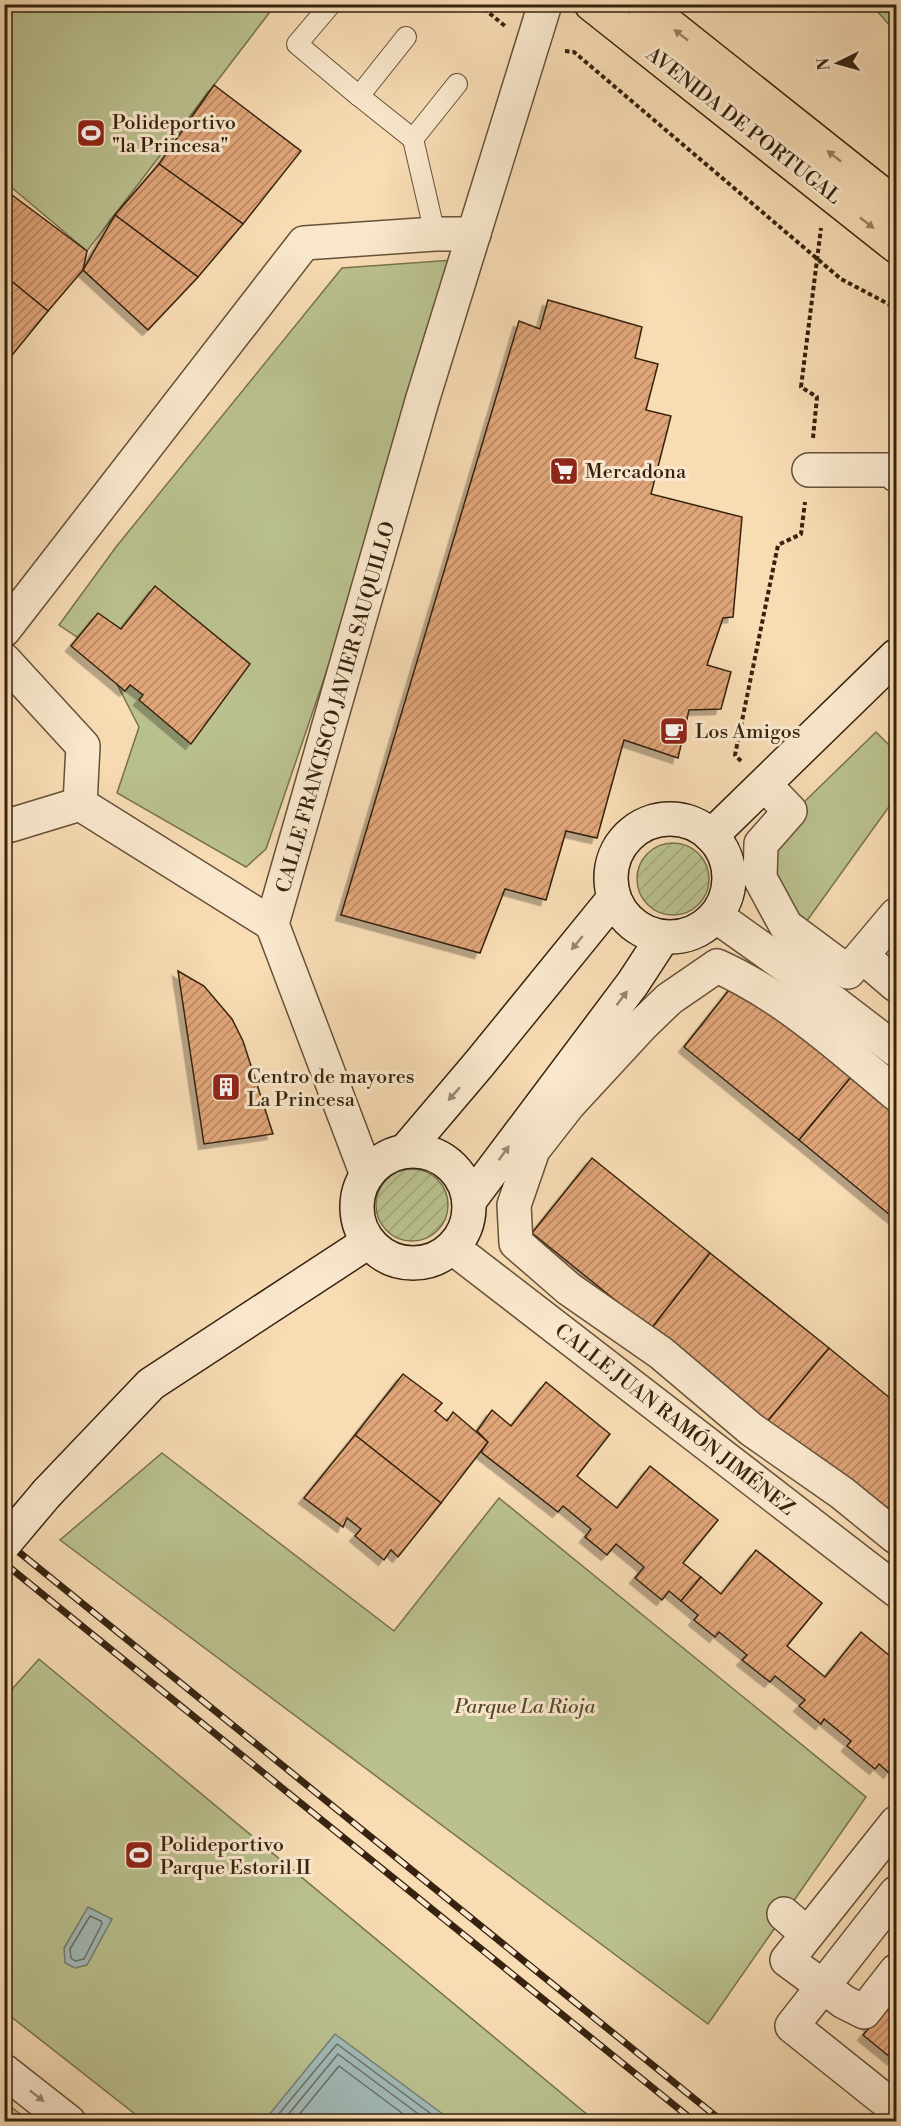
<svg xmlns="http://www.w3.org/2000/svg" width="901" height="2126" viewBox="0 0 901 2126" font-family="'Libre Bodoni',serif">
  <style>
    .green { fill: #bac18f; stroke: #78724f; stroke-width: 1.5 }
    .garden { fill: url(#garden-furrows); stroke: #78724f; stroke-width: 1.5 }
    .water { fill: #a1b9b7; stroke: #767d74; stroke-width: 1.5 }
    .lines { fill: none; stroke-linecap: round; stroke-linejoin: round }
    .shore { stroke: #6c6e63; stroke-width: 1.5 }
    .building { fill: url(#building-hatch); stroke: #36230f; stroke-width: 1.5; filter: url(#shadow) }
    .lane-casing { stroke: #665138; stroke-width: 22 }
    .street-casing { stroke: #665138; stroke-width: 36 }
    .secondary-casing { stroke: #36230f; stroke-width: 36 }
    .primary-casing { stroke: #36230f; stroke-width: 36 }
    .path { stroke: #36230f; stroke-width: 4; stroke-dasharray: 4.5 3; stroke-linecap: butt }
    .lane { stroke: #fae8ce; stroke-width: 20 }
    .street { stroke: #fae8ce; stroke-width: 33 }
    .secondary { stroke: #fae8ce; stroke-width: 33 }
    .primary { stroke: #f7dcb4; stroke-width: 33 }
    .rail-casing { stroke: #36230f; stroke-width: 7 }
    .rail { stroke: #fae8ce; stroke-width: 4.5; stroke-dasharray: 14; stroke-linecap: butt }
    .secondary-bridge-casing { stroke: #36230f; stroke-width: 36; stroke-linecap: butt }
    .secondary-bridge { stroke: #fae8ce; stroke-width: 33 }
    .oneway { fill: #968062 }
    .oneway2 { fill: #98866e }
    .labels { text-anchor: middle; stroke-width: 6; stroke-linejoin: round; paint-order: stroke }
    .poi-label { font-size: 20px; fill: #36230f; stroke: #fae8ce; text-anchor: start }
    .street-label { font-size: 20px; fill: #36230f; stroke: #fae8ce }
    .park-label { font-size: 20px; font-style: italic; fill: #574a2f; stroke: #fae8ce }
  </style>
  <defs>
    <pattern id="garden-furrows" width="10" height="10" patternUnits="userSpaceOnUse" patternTransform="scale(1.5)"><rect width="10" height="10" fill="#bac18f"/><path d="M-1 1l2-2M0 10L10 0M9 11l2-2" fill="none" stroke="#a0a67a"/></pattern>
    <pattern id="building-hatch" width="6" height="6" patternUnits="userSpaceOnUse" patternTransform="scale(1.5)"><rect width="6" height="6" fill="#e0a579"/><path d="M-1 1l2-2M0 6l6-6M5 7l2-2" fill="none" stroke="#b68662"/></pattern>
    <filter id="shadow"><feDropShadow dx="-5.5" dy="5.5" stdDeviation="0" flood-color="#0004"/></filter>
  </defs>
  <rect width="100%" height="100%" fill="#f7dcb4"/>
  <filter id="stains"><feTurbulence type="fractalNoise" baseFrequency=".00333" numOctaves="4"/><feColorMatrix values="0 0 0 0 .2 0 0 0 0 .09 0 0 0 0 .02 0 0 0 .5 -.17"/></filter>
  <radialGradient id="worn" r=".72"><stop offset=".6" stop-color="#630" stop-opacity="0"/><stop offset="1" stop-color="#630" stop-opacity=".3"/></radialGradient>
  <!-- green -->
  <g class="green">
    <path d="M269 4 273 8 87 251 5 182V5Z"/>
    <path d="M872 5H896V33Z"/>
    <path d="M467 259 266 849 246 867 117 793 139 727 101 653 59 625 116 547 342 268Z"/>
    <path d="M876 732 896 752V797L806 922 760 878 761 844Z"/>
    <path d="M162 1453 394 1631 499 1498 866 1797 708 2024 60 1540Z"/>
    <path d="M39 1659 595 2121H144L5 2012V1697Z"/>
    <path d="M4 2102H5L29 2121H5Z"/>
  </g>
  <!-- garden -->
  <g class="garden">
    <circle cx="673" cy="879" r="36"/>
    <circle cx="412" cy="1205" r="36"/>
  </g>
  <!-- water -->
  <g class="water">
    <path d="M88 1907 112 1919 87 1965 75 1968 65 1963 64 1948Z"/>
    <path d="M335 2034 452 2121H264Z"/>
  </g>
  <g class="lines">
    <!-- shore -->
    <g class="shore">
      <path d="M90 1916 101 1921 102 1924 84 1959 75 1961 71 1958 70 1949Z"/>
      <path d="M272 2122 337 2044 442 2122"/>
      <path d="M282 2122 338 2054 429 2122"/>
      <path d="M293 2122 339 2066 414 2122"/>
    </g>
  </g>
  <!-- building -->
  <g class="building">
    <path d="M214 85 301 151 243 224 159 164Z"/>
    <path d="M159 164 243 224 198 277 115 215Z"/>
    <path d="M4 189 87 251 83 270 48 311 4 275Z"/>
    <path d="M115 215 198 277 148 330 83 270Z"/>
    <path d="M4 275 48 311 4 365Z"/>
    <path d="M548 300 642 327 635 358 658 364 646 410 671 416 651 494 742 517 733 617 723 618 707 665 731 672 721 709 689 710 678 758 624 740 597 838 566 831 546 900 505 889 480 953 341 915 519 321 540 329Z"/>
    <path d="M155 586 250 664 191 744 139 700 143 695 130 685 125 691 71 646 98 613 121 629Z"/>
    <path d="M178 971 204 986 232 1019 243 1041 273 1134 204 1144Z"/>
    <path d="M740 976 861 1065 799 1140 684 1047Z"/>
    <path d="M861 1065 896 1094V1220L799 1140Z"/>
    <path d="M592 1158 710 1253 651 1329 532 1233Z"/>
    <path d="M710 1253 829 1348 767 1422 651 1329Z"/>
    <path d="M829 1348 896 1403V1505L886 1518 767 1422Z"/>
    <path d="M403 1374 442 1403 435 1411 447 1421 453 1412 488 1442 441 1503 355 1435Z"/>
    <path d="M546 1382 610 1434 577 1476 617 1508 650 1466 718 1520 683 1563 701 1577 681 1601 669 1591 662 1600 635 1578 644 1567 616 1544 607 1555 585 1537 591 1529 563 1506 558 1512 481 1452 488 1442 477 1431 492 1410 511 1426Z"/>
    <path d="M355 1435 441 1503 398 1557 391 1550 384 1560 355 1536 361 1529 347 1518 343 1527 304 1498Z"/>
    <path d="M756 1550 822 1603 787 1646 825 1677 861 1632 896 1661V1722L891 1729 896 1733V1763L889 1773 879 1764 875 1769 847 1746 851 1741 824 1719 821 1724 799 1706 805 1700 775 1676 770 1682 742 1660 747 1655 719 1632 715 1637 694 1620 698 1615 681 1601 701 1577 721 1594Z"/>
    <path d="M896 1987V2062L863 2035 870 2027 867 2023Z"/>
  </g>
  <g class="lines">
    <!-- lane casing -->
    <g class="lane-casing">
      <g id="lane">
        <path d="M331 4 297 44 359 96 406 37"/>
        <path d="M359 96 413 139 457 84"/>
        <path d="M413 139 435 234"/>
      </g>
    </g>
    <!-- street casing -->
    <g class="street-casing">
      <g id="street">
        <path d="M809 470H893L896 475"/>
        <path d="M4 630 304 243 435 234H474"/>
        <path d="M4 660 83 746 80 804"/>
        <path d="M765 785 790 811 761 844 760 878 786 926 848 972 896 915"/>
        <path d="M4 821 11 825 80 804 272 924"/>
        <path d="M716 916 793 971 896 1050"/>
        <path d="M862 956 896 985"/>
        <path d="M896 1094C840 1047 784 996 717 966L669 999 642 1025 569 1104 533 1150 514 1205 516 1243 569 1289 661 1353 752 1430 842 1493 896 1537"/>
        <path d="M367 1175 272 924 422 401 545 4"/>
        <path d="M453 1248 896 1590"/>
        <path d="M896 1823 787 1960 844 2002 864 2012 896 1971"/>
        <path d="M896 1893 792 2026 896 2109"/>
        <path d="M784 1914 807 1934"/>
        <path d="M4 2071 69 2122"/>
      </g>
    </g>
    <!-- secondary casing -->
    <g class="secondary-casing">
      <g id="secondary">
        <circle cx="670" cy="878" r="59"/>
        <path d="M711 836 896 656"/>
        <path d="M406 1150 479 1064 614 898"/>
        <circle cx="413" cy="1207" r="56"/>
        <path d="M470 1200 633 983 663 937"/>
        <path d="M47 1493 151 1384 368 1242"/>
      </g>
    </g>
    <!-- primary casing -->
    <g class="primary-casing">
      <g id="primary">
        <path d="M591 4 896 246"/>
        <path d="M643 4 896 205"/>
      </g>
    </g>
    <!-- path -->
    <g class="path">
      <path d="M478 4 505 26"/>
      <path d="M565 51 574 52 841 279 896 308"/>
      <path d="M813 438 817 397 801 387 821 228"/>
      <path d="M741 761 735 755 778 545 801 534 805 502"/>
    </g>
    <!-- lane -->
    <use href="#lane" class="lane"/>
    <!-- street -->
    <use href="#street" class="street"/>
    <!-- secondary -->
    <use href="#secondary" class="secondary"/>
    <!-- primary -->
    <use href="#primary" class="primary"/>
    <!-- rail casing -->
    <g class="rail-casing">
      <g id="rail">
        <path d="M4 1540 723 2122"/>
        <path d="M4 1563 695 2122"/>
      </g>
    </g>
    <!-- rail -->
    <use href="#rail" class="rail"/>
    <!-- secondary-bridge casing -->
    <g class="secondary-bridge-casing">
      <path id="secondary-bridge" d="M4 1544 47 1493"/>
    </g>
    <!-- secondary-bridge -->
    <use href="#secondary-bridge" class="secondary-bridge"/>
  </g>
  <!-- one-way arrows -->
  <defs><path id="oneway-solid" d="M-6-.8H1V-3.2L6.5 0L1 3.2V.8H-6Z" transform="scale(1.5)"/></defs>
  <g class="oneway">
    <use href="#oneway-solid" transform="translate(681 35) rotate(-142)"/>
    <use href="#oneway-solid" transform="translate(834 156) rotate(-142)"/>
    <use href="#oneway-solid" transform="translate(867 223) rotate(38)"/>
  </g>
  <g class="oneway2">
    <use href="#oneway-solid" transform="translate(577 943) rotate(129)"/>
    <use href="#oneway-solid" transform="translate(622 998) rotate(-53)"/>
    <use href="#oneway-solid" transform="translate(454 1094) rotate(131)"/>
    <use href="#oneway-solid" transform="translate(504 1153) rotate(-54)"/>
    <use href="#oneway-solid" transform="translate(37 2096) rotate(38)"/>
  </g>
  <!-- icons -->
  <defs>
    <g id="stadium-square" transform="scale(1.5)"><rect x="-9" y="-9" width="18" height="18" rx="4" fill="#8f2418" stroke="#fae8ce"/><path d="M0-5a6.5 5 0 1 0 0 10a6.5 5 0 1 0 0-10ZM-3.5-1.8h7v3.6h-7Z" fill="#fff"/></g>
    <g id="supermarket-square" transform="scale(1.5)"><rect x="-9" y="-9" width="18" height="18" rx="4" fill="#8f2418" stroke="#fae8ce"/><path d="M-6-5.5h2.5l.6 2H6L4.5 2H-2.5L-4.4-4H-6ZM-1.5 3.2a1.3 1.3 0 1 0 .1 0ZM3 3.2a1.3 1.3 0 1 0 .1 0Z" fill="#fff"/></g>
    <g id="cafe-square" transform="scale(1.5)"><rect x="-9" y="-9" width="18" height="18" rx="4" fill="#8f2418" stroke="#fae8ce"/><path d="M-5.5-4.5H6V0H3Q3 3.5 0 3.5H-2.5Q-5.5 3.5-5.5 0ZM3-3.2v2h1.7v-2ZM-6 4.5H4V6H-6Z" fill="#fff"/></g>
    <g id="building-square" transform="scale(1.5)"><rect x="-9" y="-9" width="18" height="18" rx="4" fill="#8f2418" stroke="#fae8ce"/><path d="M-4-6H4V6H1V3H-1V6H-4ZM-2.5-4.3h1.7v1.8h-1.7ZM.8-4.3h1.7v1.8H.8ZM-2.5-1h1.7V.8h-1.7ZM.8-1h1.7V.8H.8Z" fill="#fff"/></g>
  </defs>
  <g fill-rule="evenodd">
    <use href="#stadium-square" x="91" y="133"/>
    <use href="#supermarket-square" x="564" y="471"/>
    <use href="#cafe-square" x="674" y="731"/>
    <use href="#building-square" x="226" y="1087"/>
    <use href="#stadium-square" x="139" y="1855"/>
  </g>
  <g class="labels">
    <!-- poi labels -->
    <g class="poi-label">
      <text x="112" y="129">Polideportivo<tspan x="112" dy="23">"la Princesa"</tspan></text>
      <text x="585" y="478">Mercadona</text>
      <text x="695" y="738">Los Amigos</text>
      <text x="247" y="1083">Centro de mayores<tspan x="247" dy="23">La Princesa</tspan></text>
      <text x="160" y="1851">Polideportivo<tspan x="160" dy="23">Parque Estoril II</tspan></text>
    </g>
    <!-- street labels -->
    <g class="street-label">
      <text transform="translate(744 125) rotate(38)" y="7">AVENIDA DE PORTUGAL</text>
      <text transform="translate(335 707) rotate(-74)" y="7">CALLE FRANCISCO JAVIER SAUQUILLO</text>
      <text transform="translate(675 1419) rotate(38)" y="7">CALLE JUAN RAMÓN JIMÉNEZ</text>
    </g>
    <!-- park labels -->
    <g class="park-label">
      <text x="525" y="1713">Parque La Rioja</text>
    </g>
  </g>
  <!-- margin -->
  <rect width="901" height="2126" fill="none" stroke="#f7dcb4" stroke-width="24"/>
  <rect x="6" y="6" width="889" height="2114" fill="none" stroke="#36230f" stroke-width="3"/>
  <rect x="12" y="12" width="877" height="2102" fill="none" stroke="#36230f" stroke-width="1.5"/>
  <!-- north arrow -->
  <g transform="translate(838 63) rotate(265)" stroke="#fae8ce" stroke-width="4.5" paint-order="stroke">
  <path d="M0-4.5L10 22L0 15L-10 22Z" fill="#36230f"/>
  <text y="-9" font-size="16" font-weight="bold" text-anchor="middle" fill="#36230f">N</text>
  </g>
  <rect width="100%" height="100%" filter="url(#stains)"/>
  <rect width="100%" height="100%" fill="url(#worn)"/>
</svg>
